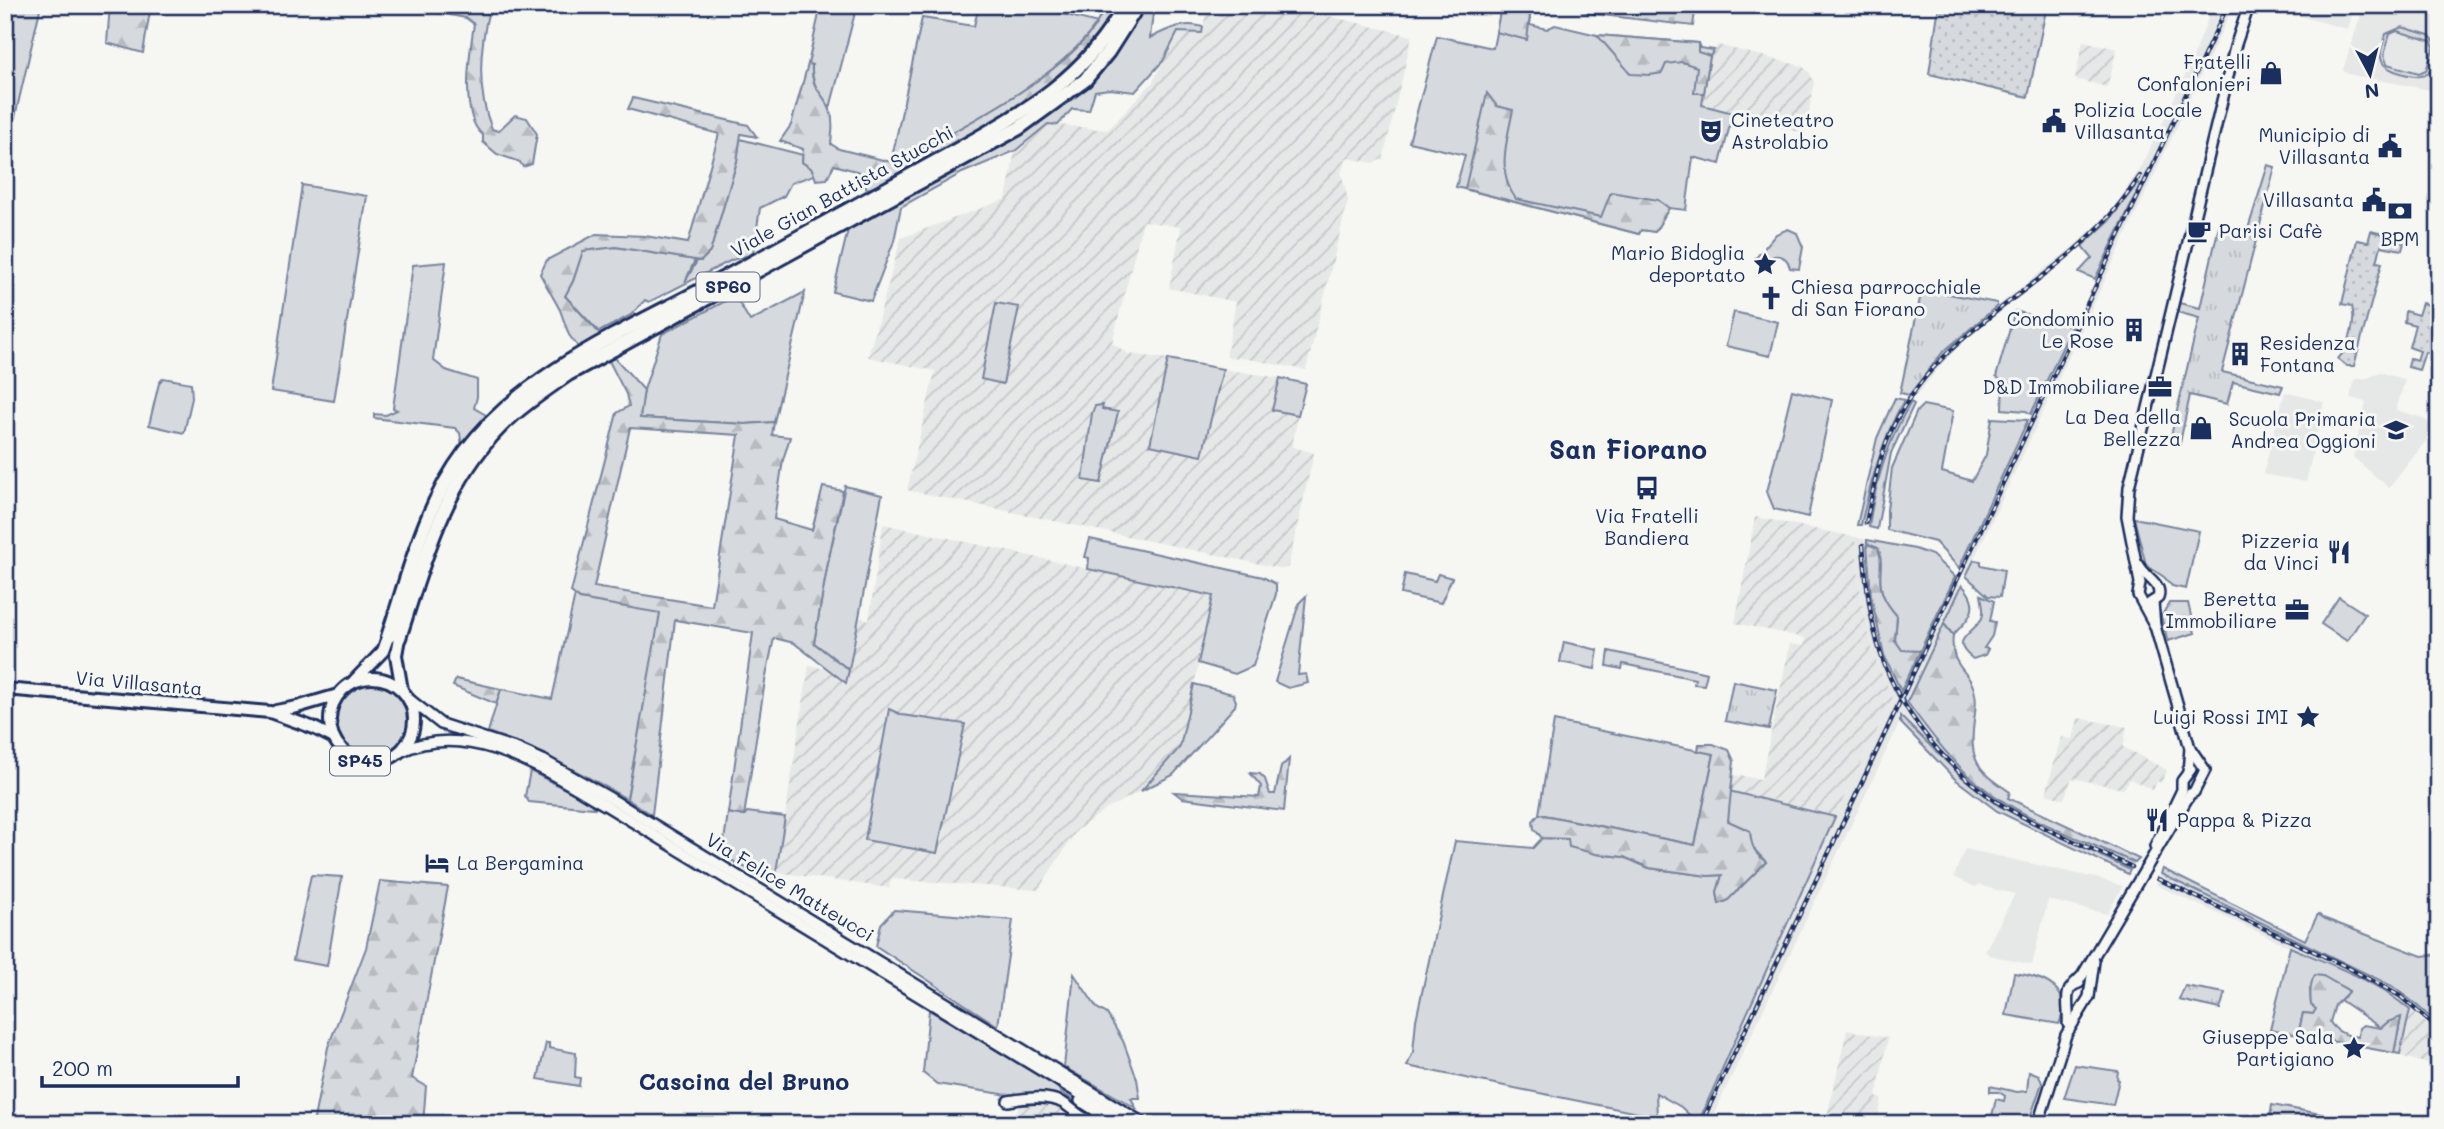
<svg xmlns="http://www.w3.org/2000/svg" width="2444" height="1129" viewBox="0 0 2444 1129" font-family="Mali,sans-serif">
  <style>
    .built { fill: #e6e7e7 }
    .industrial { fill: url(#industrial-furrows) }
    .grass { fill: #d6d9dd; stroke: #78849e; stroke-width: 2; fill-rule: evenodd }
    .forest { fill: url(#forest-firs); stroke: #78849e; stroke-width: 2; fill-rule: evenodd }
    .cemetery { fill: url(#cemetery-stones); stroke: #78849e; stroke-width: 2 }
    .park { fill: url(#park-tufts); stroke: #78849e; stroke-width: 2 }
    .garden { fill: url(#garden-dots); stroke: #78849e; stroke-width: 2 }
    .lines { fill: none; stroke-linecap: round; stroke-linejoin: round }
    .secondary-casing { stroke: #1b2f5e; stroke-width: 14 }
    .primary-casing { stroke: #1b2f5e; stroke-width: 16 }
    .highway-casing { stroke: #1b2f5e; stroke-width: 18 }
    .secondary { stroke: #f6f6f2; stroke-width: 9 }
    .primary { stroke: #f6f6f2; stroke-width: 10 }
    .highway { stroke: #f6f6f2; stroke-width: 12 }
    .rail-casing { stroke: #1b2f5e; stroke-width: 4.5 }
    .rail { stroke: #f6f6f2; stroke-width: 2; stroke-dasharray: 5; stroke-linecap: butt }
    .labels { text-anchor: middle; stroke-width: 6; stroke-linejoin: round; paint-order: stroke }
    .shield { fill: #f6f6f2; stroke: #5d6b8a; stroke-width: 2 }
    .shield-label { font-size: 18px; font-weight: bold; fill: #1b2f5e }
    .poi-label { font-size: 19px; fill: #1b2f5e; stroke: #f6f6f2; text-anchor: end }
    .street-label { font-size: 19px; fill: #1b2f5e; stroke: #f6f6f2 }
    .quarter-label { font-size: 23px; font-weight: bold; fill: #1b2f5e; stroke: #f6f6f2 }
    .district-label { font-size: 26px; font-weight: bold; fill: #1b2f5e; stroke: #f6f6f2 }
  </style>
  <defs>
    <pattern id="industrial-furrows" width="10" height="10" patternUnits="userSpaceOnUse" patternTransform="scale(1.75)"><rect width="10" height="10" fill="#e6e7e7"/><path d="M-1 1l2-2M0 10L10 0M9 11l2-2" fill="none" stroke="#c5c6c9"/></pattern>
    <pattern id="forest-firs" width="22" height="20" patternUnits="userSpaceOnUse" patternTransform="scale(1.75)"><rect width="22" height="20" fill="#d6d9dd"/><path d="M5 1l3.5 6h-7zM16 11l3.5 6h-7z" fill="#b7bbc0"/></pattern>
    <pattern id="cemetery-stones" width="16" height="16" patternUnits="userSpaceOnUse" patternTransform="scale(1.75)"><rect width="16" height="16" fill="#d6d9dd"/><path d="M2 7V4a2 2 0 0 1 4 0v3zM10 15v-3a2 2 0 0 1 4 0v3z" fill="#b7bbc0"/></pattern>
    <pattern id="park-tufts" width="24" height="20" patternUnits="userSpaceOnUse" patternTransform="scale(1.75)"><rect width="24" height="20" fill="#d6d9dd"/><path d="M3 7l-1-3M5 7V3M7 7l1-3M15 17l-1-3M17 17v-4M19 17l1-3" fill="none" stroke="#b7bbc0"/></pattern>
    <pattern id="garden-dots" width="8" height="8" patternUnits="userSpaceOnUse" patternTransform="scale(1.75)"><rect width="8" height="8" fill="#d6d9dd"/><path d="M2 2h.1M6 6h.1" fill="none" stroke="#b7bbc0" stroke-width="1.8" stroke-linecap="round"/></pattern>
  </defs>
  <rect width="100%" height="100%" fill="#f6f6f2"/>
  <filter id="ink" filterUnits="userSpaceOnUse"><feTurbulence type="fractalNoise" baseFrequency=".0143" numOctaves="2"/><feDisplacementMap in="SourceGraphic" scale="14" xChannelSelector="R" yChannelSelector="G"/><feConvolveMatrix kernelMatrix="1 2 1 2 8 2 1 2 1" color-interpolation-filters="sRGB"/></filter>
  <g filter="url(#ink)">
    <!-- built -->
    <g class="built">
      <path d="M2213 5H2234L1966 576 1959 568 2141 184 2082 246 1964 341 1947 358 1915 397 1909 395 1943 352 1997 306 2072 248 2105 218 2118 202 2140 168 2164 120 2194 56Z"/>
      <path d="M2287 5H2355L2348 29 2306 18 2286 10Z"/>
      <path d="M2364 5H2439V67L2433 88 2430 90 2348 74 2343 70Z"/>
      <path d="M2380 372 2405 380 2396 410 2422 418 2436 428 2389 488 2353 457 2366 402 2350 398 2355 379 2368 378Z"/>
      <path d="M2285 392 2324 402 2306 482 2263 474Z"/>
      <path d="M1904 400 1911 402 1896 427 1873 498 1869 527 1861 525 1878 457 1890 425Z"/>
      <path d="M1855 537 1867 540 1871 596 1884 655 1901 691 1955 577 1962 585 1907 702 1935 740 1967 774 2005 803 2135 863 2130 870 1999 806 1962 777 1900 716V722L1709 1124H1697L1835 817 1892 700V695L1874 657 1861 597Z"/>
      <path d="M1965 849 2100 879 2123 886 2107 914 2048 900 2032 965 1989 955 1985 951 2015 894 1985 887 1980 884 1975 887 1954 877Z"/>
      <path d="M2161 874 2392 986 2413 1002 2439 1025V1034L2394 996 2355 974 2290 947 2160 887 2156 884Z"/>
    </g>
    <!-- industrial -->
    <g class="industrial">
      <path d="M1208 5H1300V9L1412 36 1383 159 1373 163 1347 158 1341 172 1348 200 1306 370 1248 359 1226 357 1236 302 1169 288 1181 227 1143 221 1112 343 1129 354 1168 359 1150 445 1201 456 1223 369 1280 378 1273 410 1298 415 1292 447 1314 453 1288 567 1283 569 907 490 935 371 868 357 901 238 1006 199 1015 151 1049 124 1108 130 1153 82 1178 31 1202 32Z"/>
      <path d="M2083 41 2117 49 2107 87 2075 79Z"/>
      <path d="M1718 45 1802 66 1810 73 1814 83 1805 134 1702 106 1710 56Z"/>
      <path d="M1755 517 1855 537 1861 598 1874 657 1892 695V700L1835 817 1729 791 1733 775 1761 779 1790 644 1804 646 1805 638 1735 623Z"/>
      <path d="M883 524 1214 596 1180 747 1141 791 1108 808 1077 830 1038 890 891 879 889 888 776 872 809 665 825 669 847 682 859 617 869 620Z"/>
      <path d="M2078 718 2127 727 2123 747 2167 770 2161 783 2157 781 2152 790 2130 779 2123 789 2072 778 2064 799 2046 794 2061 737 2073 739Z"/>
      <path d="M2410 1010 2439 1034V1067L2400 1056Z"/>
      <path d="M1847 1030 1888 1038 1876 1097 1882 1099 1876 1124H1825Z"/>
      <path d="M1029 1101 1062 1107 1059 1124H1014L1019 1105Z"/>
    </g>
    <!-- grass -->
    <g class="grass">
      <path d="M9 5H41L5 160V25Z"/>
      <path d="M821 5H842L856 9 830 108C819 94 811 83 812 65L808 64Z"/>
      <path d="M979 5H1027L1098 23C1048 87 970 123 899 161L891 162 922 18 974 26Z"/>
      <path d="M1146 5H1154L1150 38C1168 29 1183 21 1203 27L1202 33 1178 32 1163 61 1135 92 1110 89 1095 91 1089 110 1072 109 1058 125 1048 124 1015 151 962 173 901 207 894 241 871 301 833 292 848 230 1097 73 1122 42Z"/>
      <path d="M1501 8 1530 15V25L1547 29 1555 25 1597 35 1698 43 1700 48 1714 50 1710 56 1702 105 1733 113 1720 164 1693 157 1686 210 1669 208 1655 232 1641 230 1639 234 1456 187 1465 155 1409 142 1437 36 1493 48Z"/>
      <path d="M2402 27 2429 35 2437 44C2438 52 2434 70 2427 74 2418 80 2385 71 2382 61 2378 53 2384 42 2386 34ZM2397 31 2431 41 2434 47 2426 70 2419 73 2387 64 2384 55 2390 34Z"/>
      <path d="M740 139 803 155 802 162 812 169 814 175 791 183 784 196 760 208 753 254 732 260 649 302 645 300 631 315 599 332 565 296 573 281 583 250 616 247 695 260 685 282 697 261H701L710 252 737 161Z"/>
      <path d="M2138 183 2141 185 2095 279 2079 272 2092 258 2082 246 2109 221Z"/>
      <path d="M302 185 367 196 334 401 271 391Z"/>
      <path d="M1788 229 1797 233 1803 247 1799 269 1790 268C1788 259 1782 255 1774 256L1766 263 1755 259 1776 234Z"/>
      <path d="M446 262 433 360 446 370 477 380V397L474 408 486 415 462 446 460 433 455 428 374 418V414L386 415 397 410 393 408 413 265Z"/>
      <path d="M805 292 774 422 745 424 639 418 644 390 662 334 735 296 750 321Z"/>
      <path d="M996 303 1019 307 1003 384 981 379Z"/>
      <path d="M2015 311 2072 327 2031 414 2026 411 2002 409 2003 381 1996 377Z"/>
      <path d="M1734 312 1778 322 1770 356 1726 346Z"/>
      <path d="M1168 359 1223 369 1202 456 1150 445Z"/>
      <path d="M163 378 191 383 192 398 184 433 149 425 159 383Z"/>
      <path d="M1280 378 1306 384 1298 415 1272 410Z"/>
      <path d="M1792 390 1832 400 1808 517 1774 509 1767 492Z"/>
      <path d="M1895 398 1904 400C1882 440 1871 481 1861 525H1857L1877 438Z"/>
      <path d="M1911 402 1914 404 1891 453 1877 529 1869 527C1875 483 1888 440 1911 402Z"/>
      <path d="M1103 405 1102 409 1118 412 1101 483 1083 480 1092 413 1095 406Z"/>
      <path d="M1923 405 1953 411 1942 472 1972 481 1986 455 1992 418 2028 420 1959 568 1935 542 1887 530V510L1892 468 1917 411Z"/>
      <path d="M845 486 882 495 849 670 814 643 828 562Z"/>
      <path d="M2134 518 2199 531 2186 589 2172 586 2164 577 2146 565Z"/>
      <path d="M1090 539 1263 577 1276 584V594L1253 666 1235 674 1198 663 1213 596 1088 569 1089 558 1085 557Z"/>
      <path d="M1867 540 1915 549 1932 555 1955 577 1920 651H1902L1895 640 1897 616C1890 608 1882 598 1881 587 1878 573 1884 562 1878 548L1867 544Z"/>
      <path d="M1974 560 1981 561V565L2004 570 2000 597 1988 596 1966 576Z"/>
      <path d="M1405 574 1435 581 1438 574 1452 578 1441 603 1401 594Z"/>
      <path d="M1962 585C1982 606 1970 618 1953 635L1944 624Z"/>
      <path d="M575 595 580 599 661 612 627 799C582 773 537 749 488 732L501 689 552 699Z"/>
      <path d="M1981 595 1994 601 1990 621 1995 622 1992 636 1984 648 1988 649 1985 655 1973 659C1947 639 1973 635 1982 618 1985 611 1982 603 1981 595Z"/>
      <path d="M1306 596 1298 675 1306 674 1308 683 1288 688 1275 682 1299 603Z"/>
      <path d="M2339 597 2365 614 2347 641 2321 624Z"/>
      <path d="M1564 642 1598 650 1595 669 1560 662Z"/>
      <path d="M1609 651 1707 673 1704 685 1694 684 1695 679 1623 664 1622 669 1607 666Z"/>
      <circle cx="373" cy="720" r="38"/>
      <path d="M1194 684 1233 694 1236 701 1235 706 1173 775 1141 791 1180 747Z"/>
      <path d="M889 709 902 715 965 724 937 853 865 840Z"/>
      <path d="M1900 716 1962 777 1999 806 2130 870 2128 874 1997 811 1955 779 1900 722Z"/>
      <path d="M1554 721 1714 754 1695 845 1539 814Z"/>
      <path d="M530 771 589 801 594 808 529 802 525 796Z"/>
      <path d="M1729 791 1835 817 1698 1123 1681 1107 1656 1093 1657 1117 1407 1066 1413 1052 1416 1020 1455 841 1533 848 1542 838 1568 839 1596 854 1624 857 1649 868 1708 876 1723 875 1717 892 1719 904 1727 901 1766 862 1751 846 1750 831 1728 821Z"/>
      <path d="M747 812 785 817 776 872 771 882 722 855 728 813 744 816Z"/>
      <path d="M2163 869 2305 940 2318 914 2323 918 2422 956 2439 954V1025L2413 1002 2392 986 2161 874Z"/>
      <path d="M311 875 342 877 327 966 293 960Z"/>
      <path d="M894 910 1013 920 998 1026 876 946 881 924Z"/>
      <path d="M2290 947C2332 965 2375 980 2410 1010L2400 1054 2394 1053 2401 1018 2388 1022 2381 1028 2340 1000 2345 996 2346 989 2331 981 2310 988 2311 1005 2317 1009 2313 1014 2303 1013 2298 1035 2270 1030Z"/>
      <path d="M2014 973C2045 977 2074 989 2059 1024L2006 1015Z"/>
      <path d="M1074 974 1097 1008 1107 1014 1123 1041 1137 1079 1140 1098H1131L1136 1108 1064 1067Z"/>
      <path d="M929 1010 1055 1085 1062 1093 1091 1111 1088 1114C1059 1097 1051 1097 1018 1094L1015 1096 937 1084 923 1073Z"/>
      <path d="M546 1043H549V1048L576 1053 575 1077 580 1078 579 1086 538 1079Z"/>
      <path d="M2075 1065 2118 1071 2117 1079 2119 1080 2113 1105 2064 1098Z"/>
      <path d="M2029 1071 2039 1075 2042 1083 2028 1124 1992 1116 1996 1099 2004 1101 2005 1096 1999 1092H1990V1086L2017 1092 2027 1091Z"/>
      <path d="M2272 1105 2364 1122 2375 1124H2269Z"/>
    </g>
    <!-- forest -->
    <g class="forest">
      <path d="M110 5H151L143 53 107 43Z"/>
      <path d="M396 5H456L474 9 475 5H490C480 45 476 91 492 129L498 131 515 115 527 118 537 134 532 164 523 167 520 162 497 154 483 142V135C459 117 470 51 474 24L466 18Z"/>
      <path d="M1104 5H1117L1102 34 1075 68 1037 98 888 183 867 189 860 172 834 165 827 179 816 180 812 169 802 162 803 149 780 141 791 125 808 64 812 65C810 90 823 91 830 110 834 121 832 133 831 144L839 149 891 162 899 161C951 133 1092 64 1104 5Z"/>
      <path d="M1501 8 1530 15 1527 40 1496 32Z"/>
      <path d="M1597 35 1698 43V52L1710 56 1704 93H1694L1697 67 1682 62 1666 64 1662 73 1650 75 1631 74Z"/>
      <path d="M1487 93 1497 106 1513 110C1507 140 1496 173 1516 199L1601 217 1611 192 1658 200 1669 208 1655 232 1641 230 1639 234 1465 189Z"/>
      <path d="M633 98 748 125 757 137 741 134 737 161 710 252 701 261 616 247 583 251 573 281 565 296 601 335 579 348 569 335 560 310 540 274 547 260 596 234 645 236 688 243 719 134 628 109Z"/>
      <path d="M615 358 644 390 640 418 745 424 774 422 772 435 790 437 783 460 774 519 812 530 823 487 843 491 828 562 814 643 849 670 846 683 794 643 774 638 765 681 744 816 728 813 753 633 675 620 652 815 627 799 660 613 580 599 571 592 617 413 629 406 626 394 608 359ZM630 428 739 435 712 606 594 587Z"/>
      <path d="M1867 544 1878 548C1884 561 1878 573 1881 587 1882 598 1890 608 1897 616L1895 640 1902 650 1920 651 1901 691 1884 655 1871 596Z"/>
      <path d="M2169 603H2188L2195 633 2168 641 2161 617Z"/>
      <path d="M1944 624 1953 635C1949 669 1971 669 1975 694 1977 702 1975 713 1974 721 1969 762 1977 769 2010 792L2008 798 2139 859 2135 863C2078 837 2010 816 1965 772 1943 751 1925 726 1907 702Z"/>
      <path d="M456 679 501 689 496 704 453 686Z"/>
      <path d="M1699 744H1713L1729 750 1734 761 1728 821 1750 831C1751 845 1754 853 1766 862L1727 901 1719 904 1717 892 1722 875 1708 876 1649 868 1624 857 1596 854 1569 847 1568 839 1542 838 1534 829 1533 821 1539 814 1695 845 1714 754 1698 751Z"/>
      <path d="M1289 759 1284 811 1182 798 1174 792 1259 797 1261 786 1250 773 1260 774 1265 779 1270 794H1275L1281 767Z"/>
      <path d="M380 881 448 887 412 1078 426 1086 423 1124H313L328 1047 366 948Z"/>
      <path d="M2315 975 2323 976 2349 991 2335 1005 2330 1022C2336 1032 2348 1036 2358 1037L2359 1028 2363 1025 2381 1028 2388 1022 2401 1017 2394 1053 2298 1035 2303 1013 2313 1014 2316 1009 2311 1005C2310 996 2309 983 2315 975Z"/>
    </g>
    <!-- cemetery -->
    <path class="cemetery" d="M1582 5H1696L1693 26 1594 14 1582 11Z"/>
    <!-- park -->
    <g class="park">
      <path d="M2268 165 2275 167 2222 372 2283 386 2280 393 2233 382 2227 404 2190 395 2180 443 2170 440 2199 318 2177 312 2179 303 2200 308 2219 226 2247 232Z"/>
      <path d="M1922 289 1997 303V306L1943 352 1909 395 1900 393Z"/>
      <path d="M1733 681 1777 690 1769 729 1725 721Z"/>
      <path d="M2185 986 2225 993 2220 1009 2179 1000Z"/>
    </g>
    <!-- garden -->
    <g class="garden">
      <path d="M1939 5H2047L2028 97 1929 74Z"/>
      <path d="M2371 231 2383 234V238L2404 243 2402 250 2381 246 2377 262 2382 263 2354 366H2347L2338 359C2350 346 2356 322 2352 306L2342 304 2357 240 2368 242Z"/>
      <path d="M2422 303 2439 308V355L2425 352 2419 370 2408 367 2410 358 2417 360 2420 351 2409 347 2415 325 2404 322 2405 311 2418 315Z"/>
    </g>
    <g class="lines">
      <!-- secondary casing -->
      <g class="secondary-casing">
        <g id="secondary">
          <path d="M2139 565C2146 579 2163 583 2158 598L2150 603"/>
          <path d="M2153 602 2155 626 2190 748 2188 772"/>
          <path d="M2155 626 2138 595 2140 583 2127 516 2129 487 2235 47 2249 5"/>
          <path d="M409 699 441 724 518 749 543 760 610 798 1145 1124"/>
          <path d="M400 752C469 718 545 771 605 805L1129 1124"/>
          <path d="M2155 846 2182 790V781L2191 769"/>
          <path d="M2074 984 2082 976 2190 794 2194 792 2205 770 2190 748"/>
          <path d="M2068 1024C2070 1009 2061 987 2079 983"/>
          <path d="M1008 1101C1025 1098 1047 1095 1063 1103 1074 1109 1084 1123 1097 1120L1096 1111 1080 1101"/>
          <path d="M2038 1124 2066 1035 2089 997 2094 961"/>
        </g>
      </g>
      <!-- primary casing -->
      <g class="primary-casing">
        <g id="primary">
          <path d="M399 638 396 655 402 690"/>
          <circle cx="372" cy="720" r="42"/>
          <path d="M354 681 383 651 388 637"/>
          <path d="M5 689 270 712 314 728 334 738"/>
          <path d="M276 711 297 707 338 695"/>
        </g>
      </g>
      <!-- highway casing -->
      <g class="highway-casing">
        <g id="highway">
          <path d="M388 637C409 573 424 506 465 452 525 372 627 330 713 284 791 242 868 199 946 156 1017 116 1085 81 1125 5"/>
          <path d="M399 638C423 564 443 485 500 427 520 407 544 391 568 374L1019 128 1085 80 1108 52 1138 5"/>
        </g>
      </g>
      <!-- secondary -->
      <use href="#secondary" class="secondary"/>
      <!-- primary -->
      <use href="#primary" class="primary"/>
      <!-- highway -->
      <use href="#highway" class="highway"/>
      <!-- rail casing -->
      <g class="rail-casing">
        <g id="rail">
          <path d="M1866 523C1873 490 1879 455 1894 425 1937 337 2030 296 2096 230 2113 214 2127 195 2140 176"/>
          <path d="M1863 545C1870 632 1879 682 1938 750 1957 771 1978 790 2002 805 2043 830 2089 847 2132 867"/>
          <path d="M2158 879 2345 966 2400 996 2439 1030"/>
          <path d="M1701 1124 2228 5"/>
        </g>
      </g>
      <!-- rail -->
      <use href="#rail" class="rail"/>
    </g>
  </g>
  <!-- icons -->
  <defs>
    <g id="shop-bare" transform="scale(1.89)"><path d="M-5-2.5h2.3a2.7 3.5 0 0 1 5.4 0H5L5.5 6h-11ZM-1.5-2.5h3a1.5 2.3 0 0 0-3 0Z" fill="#1b2f5e" stroke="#f6f6f2" stroke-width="2.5" paint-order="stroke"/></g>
    <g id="civic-bare" transform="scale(1.89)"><path d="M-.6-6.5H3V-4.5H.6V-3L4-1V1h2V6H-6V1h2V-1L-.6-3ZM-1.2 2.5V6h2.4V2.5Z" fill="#1b2f5e" stroke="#f6f6f2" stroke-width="2.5" paint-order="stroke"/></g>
    <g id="theatre-bare" transform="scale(1.89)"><path d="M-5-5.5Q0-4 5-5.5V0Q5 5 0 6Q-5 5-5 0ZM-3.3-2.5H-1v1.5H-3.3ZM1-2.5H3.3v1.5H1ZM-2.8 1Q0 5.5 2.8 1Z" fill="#1b2f5e" stroke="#f6f6f2" stroke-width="2.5" paint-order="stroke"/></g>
    <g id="bank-bare" transform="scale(1.89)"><path d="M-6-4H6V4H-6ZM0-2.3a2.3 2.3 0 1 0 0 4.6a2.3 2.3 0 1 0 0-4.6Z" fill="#1b2f5e" stroke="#f6f6f2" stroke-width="2.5" paint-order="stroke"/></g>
    <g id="cafe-bare" transform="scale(1.89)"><path d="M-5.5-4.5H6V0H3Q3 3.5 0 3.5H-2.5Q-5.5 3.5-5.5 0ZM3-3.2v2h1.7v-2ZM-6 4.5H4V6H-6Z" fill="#1b2f5e" stroke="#f6f6f2" stroke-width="2.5" paint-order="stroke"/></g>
    <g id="sight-bare" transform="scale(1.89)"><path d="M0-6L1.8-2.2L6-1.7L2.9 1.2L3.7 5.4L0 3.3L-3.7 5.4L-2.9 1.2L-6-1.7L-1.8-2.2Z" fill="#1b2f5e" stroke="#f6f6f2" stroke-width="2.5" paint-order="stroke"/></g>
    <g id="church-bare" transform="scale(1.89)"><path d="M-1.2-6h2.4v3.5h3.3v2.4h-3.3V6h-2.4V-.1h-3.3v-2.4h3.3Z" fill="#1b2f5e" stroke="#f6f6f2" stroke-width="2.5" paint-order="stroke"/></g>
    <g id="building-bare" transform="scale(1.89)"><path d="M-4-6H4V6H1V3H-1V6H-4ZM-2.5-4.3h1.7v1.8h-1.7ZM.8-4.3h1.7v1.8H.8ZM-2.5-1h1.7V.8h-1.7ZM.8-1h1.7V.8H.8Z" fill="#1b2f5e" stroke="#f6f6f2" stroke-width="2.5" paint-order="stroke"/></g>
    <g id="office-bare" transform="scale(1.89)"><path d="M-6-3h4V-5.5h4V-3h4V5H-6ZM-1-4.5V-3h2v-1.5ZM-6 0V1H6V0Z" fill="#1b2f5e" stroke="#f6f6f2" stroke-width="2.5" paint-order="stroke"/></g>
    <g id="school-bare" transform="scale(1.89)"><path d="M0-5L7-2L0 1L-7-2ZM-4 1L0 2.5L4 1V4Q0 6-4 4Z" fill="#1b2f5e" stroke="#f6f6f2" stroke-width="2.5" paint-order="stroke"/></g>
    <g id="bus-bare" transform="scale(1.89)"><path d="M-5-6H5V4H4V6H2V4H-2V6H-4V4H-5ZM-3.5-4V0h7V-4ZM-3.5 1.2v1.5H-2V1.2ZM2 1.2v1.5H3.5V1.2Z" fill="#1b2f5e" stroke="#f6f6f2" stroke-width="2.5" paint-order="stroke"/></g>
    <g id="restaurant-bare" transform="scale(1.89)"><path d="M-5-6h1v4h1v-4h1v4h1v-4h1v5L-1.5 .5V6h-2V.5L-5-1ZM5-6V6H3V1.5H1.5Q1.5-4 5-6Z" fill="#1b2f5e" stroke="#f6f6f2" stroke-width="2.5" paint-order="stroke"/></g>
    <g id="hotel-bare" transform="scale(1.89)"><path d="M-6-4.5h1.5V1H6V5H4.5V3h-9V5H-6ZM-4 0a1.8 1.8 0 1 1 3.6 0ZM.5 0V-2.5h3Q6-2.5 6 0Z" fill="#1b2f5e" stroke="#f6f6f2" stroke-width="2.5" paint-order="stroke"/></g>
  </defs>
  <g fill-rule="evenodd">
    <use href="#shop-bare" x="2271" y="73"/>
    <use href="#civic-bare" x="2054" y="121"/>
    <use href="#theatre-bare" x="1711" y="131"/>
    <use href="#civic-bare" x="2390" y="146"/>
    <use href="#civic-bare" x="2374" y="200"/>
    <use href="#bank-bare" x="2400" y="211"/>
    <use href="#cafe-bare" x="2199" y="231"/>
    <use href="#sight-bare" x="1765" y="264"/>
    <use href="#church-bare" x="1771" y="298"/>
    <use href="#building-bare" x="2134" y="330"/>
    <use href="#building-bare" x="2240" y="354"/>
    <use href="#office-bare" x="2160" y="387"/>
    <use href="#shop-bare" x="2201" y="428"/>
    <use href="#school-bare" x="2396" y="430"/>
    <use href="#bus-bare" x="1647" y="488"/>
    <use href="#restaurant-bare" x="2339" y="552"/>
    <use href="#office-bare" x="2297" y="610"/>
    <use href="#sight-bare" x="2308" y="717"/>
    <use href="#restaurant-bare" x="2157" y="820"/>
    <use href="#hotel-bare" x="437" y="863"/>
    <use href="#sight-bare" x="2354" y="1048"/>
  </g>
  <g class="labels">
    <!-- shield labels -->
    <g class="shield">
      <rect x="696.5" y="272.5" width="63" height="29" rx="5"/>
      <rect x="330" y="746.5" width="60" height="29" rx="5"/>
    </g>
    <g class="shield-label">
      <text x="728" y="293">SP60</text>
      <text x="360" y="767">SP45</text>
    </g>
    <!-- poi labels -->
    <g class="poi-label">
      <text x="2251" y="69">Fratelli<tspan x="2251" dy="22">Confalonieri</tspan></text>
      <text x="2074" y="117" text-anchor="start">Polizia Locale<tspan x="2074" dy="22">Villasanta</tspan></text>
      <text x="1731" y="127" text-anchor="start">Cineteatro<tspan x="1731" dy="22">Astrolabio</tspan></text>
      <text x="2370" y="142">Municipio di<tspan x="2370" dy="22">Villasanta</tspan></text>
      <text x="2354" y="207">Villasanta</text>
      <text x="2219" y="238" text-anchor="start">Parisi Cafè</text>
      <text x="2400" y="246" text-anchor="middle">BPM</text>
      <text x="1745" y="260">Mario Bidoglia<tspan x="1745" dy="22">deportato</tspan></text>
      <text x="1791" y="294" text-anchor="start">Chiesa parrocchiale<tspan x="1791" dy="22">di San Fiorano</tspan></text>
      <text x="2114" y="326">Condominio<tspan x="2114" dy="22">Le Rose</tspan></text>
      <text x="2260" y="350" text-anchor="start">Residenza<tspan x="2260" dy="22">Fontana</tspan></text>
      <text x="2140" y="394">D&amp;D Immobiliare</text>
      <text x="2181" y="424">La Dea della<tspan x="2181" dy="22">Bellezza</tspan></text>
      <text x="2376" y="426">Scuola Primaria<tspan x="2376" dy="22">Andrea Oggioni</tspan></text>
      <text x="1647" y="523" text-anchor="middle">Via Fratelli<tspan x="1647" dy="22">Bandiera</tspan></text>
      <text x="2319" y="548">Pizzeria<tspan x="2319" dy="22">da Vinci</tspan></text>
      <text x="2277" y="606">Beretta<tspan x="2277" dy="22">Immobiliare</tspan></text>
      <text x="2288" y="724">Luigi Rossi IMI</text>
      <text x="2177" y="827" text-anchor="start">Pappa &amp; Pizza</text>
      <text x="457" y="870" text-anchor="start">La Bergamina</text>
      <text x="2334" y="1044">Giuseppe Sala<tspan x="2334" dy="22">Partigiano</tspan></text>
    </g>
    <!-- street labels -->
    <g class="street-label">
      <text transform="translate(842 191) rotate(-29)" y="7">Viale Gian Battista Stucchi</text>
      <text transform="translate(139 683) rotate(5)" y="7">Via Villasanta</text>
      <text transform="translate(790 887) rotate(31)" y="7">Via Felice Matteucci</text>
    </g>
    <!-- quarter labels -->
    <g class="quarter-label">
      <text x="744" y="1090">Cascina del Bruno</text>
    </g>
    <!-- district labels -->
    <g class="district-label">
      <text x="1628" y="459">San Fiorano</text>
    </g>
  </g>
  <!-- margin -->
  <rect width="2444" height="1129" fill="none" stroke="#f6f6f2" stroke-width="28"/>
  <rect x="14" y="14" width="2416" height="1101" fill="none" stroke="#1b2f5e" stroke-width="2.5" filter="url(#ink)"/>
  <!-- north arrow -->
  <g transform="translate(2370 74) rotate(173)" stroke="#f6f6f2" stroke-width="5" paint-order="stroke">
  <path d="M0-5L12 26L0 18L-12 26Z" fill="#1b2f5e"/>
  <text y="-10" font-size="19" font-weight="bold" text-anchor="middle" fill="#1b2f5e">N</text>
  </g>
  <!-- scale -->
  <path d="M42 1076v10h196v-10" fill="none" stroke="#1b2f5e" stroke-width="3.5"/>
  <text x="52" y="1076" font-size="21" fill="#1b2f5e" stroke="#f6f6f2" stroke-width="5" paint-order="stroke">200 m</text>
</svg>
